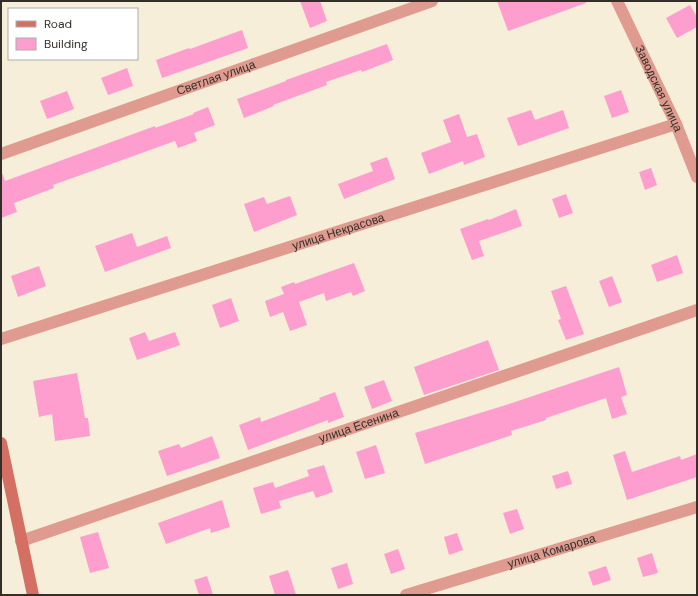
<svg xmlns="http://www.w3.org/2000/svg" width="698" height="596" viewBox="0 0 698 596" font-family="'DM Sans',sans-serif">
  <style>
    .building { fill: #fd9ecf }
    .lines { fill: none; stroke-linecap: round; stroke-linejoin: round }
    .street { stroke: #e09b91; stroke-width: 12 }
    .secondary { stroke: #d37063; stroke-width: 12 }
    .labels { text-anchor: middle; stroke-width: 4; stroke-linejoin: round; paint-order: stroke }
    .street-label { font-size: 12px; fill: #332f28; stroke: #fff }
  </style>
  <rect width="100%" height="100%" fill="#f7eeda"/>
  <!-- building -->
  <g class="building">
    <path d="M300 1H320L327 21 310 28Z"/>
    <path d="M497 1H586V3L508 31Z"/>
    <path d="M690 5 697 17V27L677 38 666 18Z"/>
    <path d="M242 30 248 48 162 78 156 60 189 48 190 49Z"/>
    <path d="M387 44 393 60 362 72 361 70 326 82 327 85 273 105 274 106 244 118 237 99 286 81V80Z"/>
    <path d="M127 68 133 86 108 95 101 78Z"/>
    <path d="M621 90 629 112 612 118 604 96Z"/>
    <path d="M67 91 74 109 47 119 40 101Z"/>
    <path d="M208 107 215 125 194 133 197 141 178 148 175 141 53 185 54 188 14 203 17 212 1 218V173H2L5 181 155 126V128L194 114 193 113Z"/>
    <path d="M531 110 535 120 563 110 569 128 518 146 507 118Z"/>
    <path d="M459 114 467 137 477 134 485 157 464 165 463 161 429 174 421 153 451 142 443 120Z"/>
    <path d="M387 157 395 179 344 199 338 184 373 171 370 163Z"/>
    <path d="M651 168 657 185 645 190 639 172Z"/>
    <path d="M566 194 573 213 559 218 552 199Z"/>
    <path d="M290 196 297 215 254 232 244 204 264 197 267 204Z"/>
    <path d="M516 209 522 226 479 241 484 256 472 260 460 229 488 219 489 220Z"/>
    <path d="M132 233 137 247 167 236 171 248 105 272 95 246Z"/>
    <path d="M677 255 683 273 657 282 651 265Z"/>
    <path d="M354 263 365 291 353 296 351 292 326 301 324 293 299 302 307 325 290 331 283 312 270 317 265 301 284 294 281 287 294 282 295 284Z"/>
    <path d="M39 266 46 286 18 297 11 276Z"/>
    <path d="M612 276 622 302 609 307 599 281Z"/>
    <path d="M566 286 584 334 566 340 558 320 561 319 551 291Z"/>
    <path d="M231 298 239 321 220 328 212 305Z"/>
    <path d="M145 332 149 341 175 332 180 345 137 360 129 338Z"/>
    <path d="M488 340 499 370 424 395 414 367Z"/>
    <path d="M619 367 627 395 621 397 627 414 612 419 606 398 546 418V420L511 431 512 435 425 464 415 433 509 404Z"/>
    <path d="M77 373 85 418H88L90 436 55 441 52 414 39 417 33 381Z"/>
    <path d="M384 380 392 401 372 409 364 387Z"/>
    <path d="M335 392 344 417 328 423V420L248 450 239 425 260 417 261 422 320 400 319 398Z"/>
    <path d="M212 436 220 458 167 476 158 451 179 444 181 448Z"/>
    <path d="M376 445 385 473 365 479 356 452Z"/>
    <path d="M625 451 632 472 680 456 681 460 697 454V477L627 500 613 455Z"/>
    <path d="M324 465 333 492 316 498 313 491 279 501 281 508 261 514 253 488 273 482 275 488 309 476 307 470Z"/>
    <path d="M568 471 572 484 556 489 552 476Z"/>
    <path d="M222 500 230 527 211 533 210 528 166 544 158 523Z"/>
    <path d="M517 509 524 529 510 534 503 513Z"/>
    <path d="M98 532 109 568 90 573 80 537Z"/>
    <path d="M457 533 463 550 449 555 444 537Z"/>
    <path d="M398 549 405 569 391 574 384 554Z"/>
    <path d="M652 553 658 573 643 577 637 558Z"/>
    <path d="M347 563 353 584 338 589 331 568Z"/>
    <path d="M606 566 611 580 593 586 588 572Z"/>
    <path d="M288 570 296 595H275L269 576Z"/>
    <path d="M207 576 213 595H199L194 580Z"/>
  </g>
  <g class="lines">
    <!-- street -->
    <g class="street">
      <path id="s1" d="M617 1 676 124 697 177"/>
      <path id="s2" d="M1 154 432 1"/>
      <path id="s3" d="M1 339 676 124"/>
      <path id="s4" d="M21 541 697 310"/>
      <path id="s5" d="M406 595 697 507"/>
    </g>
    <!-- secondary -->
    <path class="secondary" d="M1 443 33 595"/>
  </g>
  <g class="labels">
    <!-- street labels -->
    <g class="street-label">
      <text dy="4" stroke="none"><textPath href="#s2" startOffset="228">Светлая улица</textPath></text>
      <text dy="4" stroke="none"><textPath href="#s1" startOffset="97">Заводская улица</textPath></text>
      <text dy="4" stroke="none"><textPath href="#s3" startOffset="354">улица Некрасова</textPath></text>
      <text dy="4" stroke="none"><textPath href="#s4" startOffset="357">улица Есенина</textPath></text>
      <text dy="4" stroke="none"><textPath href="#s5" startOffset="152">улица Комарова</textPath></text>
    </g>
  </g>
  <!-- border -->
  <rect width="698" height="596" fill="none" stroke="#332f28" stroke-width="4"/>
  <!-- legend -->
  <rect x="8" y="8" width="130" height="52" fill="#ffffff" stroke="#adaca9"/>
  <rect x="16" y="21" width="20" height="6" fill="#d37063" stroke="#adaca9"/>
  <text x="44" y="28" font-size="12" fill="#332f28">Road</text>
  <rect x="16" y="38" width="20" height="12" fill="#fd9ecf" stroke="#adaca9"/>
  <text x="44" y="48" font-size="12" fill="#332f28">Building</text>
</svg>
